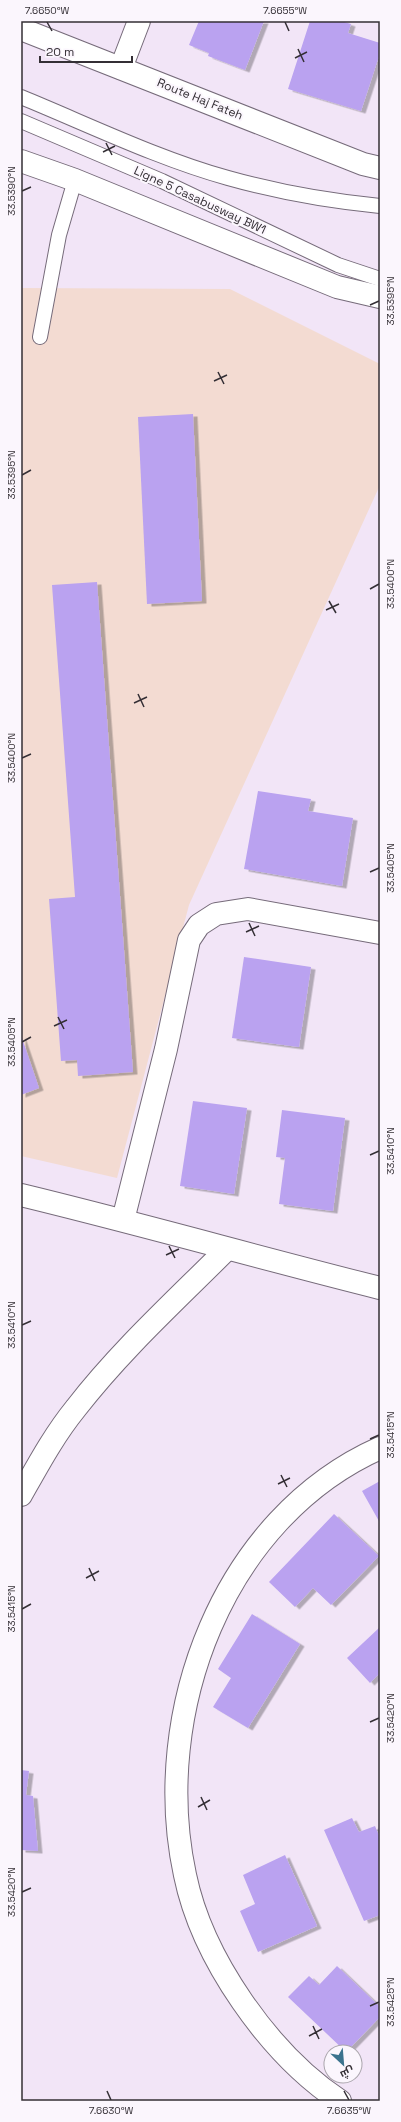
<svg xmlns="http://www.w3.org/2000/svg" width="401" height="2122" viewBox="0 0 401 2122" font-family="'Space Grotesk',Cairo,sans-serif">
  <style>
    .education { fill: #f3dbd2 }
    .building { fill: #baa2f0; filter: url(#shadow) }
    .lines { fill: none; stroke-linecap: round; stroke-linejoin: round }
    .service-casing { stroke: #766b7a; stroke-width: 16 }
    .minor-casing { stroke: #766b7a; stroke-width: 24 }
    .tertiary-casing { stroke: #766b7a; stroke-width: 24 }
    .secondary-casing { stroke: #766b7a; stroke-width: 24 }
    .service { stroke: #fff; stroke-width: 14 }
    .minor { stroke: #fff; stroke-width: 22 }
    .tertiary { stroke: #fff; stroke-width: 22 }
    .secondary { stroke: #fff; stroke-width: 22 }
    .ticks { fill: none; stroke: #342f35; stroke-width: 1.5 }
    .labels { text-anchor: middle; stroke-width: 4; stroke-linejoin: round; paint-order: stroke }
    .street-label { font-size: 12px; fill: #342f35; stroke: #fbf6fd }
    .neatline { fill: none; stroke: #342f35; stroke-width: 1.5 }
    .ticks-label { font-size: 10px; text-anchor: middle; fill: #342f35 }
  </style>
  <defs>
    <filter id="shadow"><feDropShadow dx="4.5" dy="2.5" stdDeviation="0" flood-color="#0004"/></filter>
  </defs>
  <rect width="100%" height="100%" fill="#f2e5f7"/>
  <!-- education -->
  <path class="education" d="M21 288 230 289 380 364V485L189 905 117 1178 21 1156Z"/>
  <!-- building -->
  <g class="building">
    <path d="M199 21H264L245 70 208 56 209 53 189 45Z"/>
    <path d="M310 21H341L351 24 348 33 380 43V53L361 111 288 89Z"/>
    <path d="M193 414 202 601 147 604 138 417Z"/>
    <path d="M97 582 133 1072 78 1076 77 1060 61 1061 49 899 75 897 52 585Z"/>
    <path d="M258 791 311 799 308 811 353 818 342 886 244 869Z"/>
    <path d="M244 957 311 967 299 1047 232 1038Z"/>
    <path d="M21 1035 39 1088 21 1095Z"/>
    <path d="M193 1101 247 1108 234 1194 180 1186Z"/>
    <path d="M282 1110 345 1118 333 1211 279 1204 285 1158 276 1157Z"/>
    <path d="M380 1481V1523L362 1491Z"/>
    <path d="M334 1514 379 1556 331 1605 313 1588 295 1607 269 1582Z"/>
    <path d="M252 1614 300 1644 248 1728 213 1707 231 1678 218 1669Z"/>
    <path d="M380 1627V1673L370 1683 347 1658Z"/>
    <path d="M21 1770 29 1771 26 1795 33 1796 38 1851 21 1850Z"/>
    <path d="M352 1818 359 1832 375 1826 380 1838V1915L364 1921 324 1830Z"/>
    <path d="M285 1855 317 1926 258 1952 240 1911 255 1904 243 1875Z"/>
    <path d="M337 1966 380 2007V2017L346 2052 288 1997 309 1976 319 1985Z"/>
  </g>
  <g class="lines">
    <!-- service casing -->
    <g class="service-casing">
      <g id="service">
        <path d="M21 97C87 124 159 159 228 178 278 192 328 201 380 206"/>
        <path d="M21 121 162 181 338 265 380 279"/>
        <path d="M40 337 59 235 75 180"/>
      </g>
    </g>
    <!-- minor casing -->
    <g class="minor-casing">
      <g id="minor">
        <path d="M121 68 139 21"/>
        <path d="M123 1220 166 1049 189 940 199 925 216 914 248 909 380 933"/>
        <path d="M21 1495C38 1465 54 1435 76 1408 121 1350 175 1301 227 1249"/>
        <path d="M340 2101C269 2054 202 1958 185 1875 150 1713 223 1518 380 1448"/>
      </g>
    </g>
    <!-- tertiary casing -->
    <g class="tertiary-casing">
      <path id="tertiary" d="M21 1195C141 1224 260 1258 380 1288"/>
    </g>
    <!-- secondary casing -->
    <g class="secondary-casing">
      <g id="secondary">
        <path d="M21 29 363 164 380 168"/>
        <path d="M21 161 75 180 337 287 380 297"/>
      </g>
    </g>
    <!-- service -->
    <use href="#service" class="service"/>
    <!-- minor -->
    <use href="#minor" class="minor"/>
    <!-- tertiary -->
    <use href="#tertiary" class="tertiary"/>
    <!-- secondary -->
    <use href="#secondary" class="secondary"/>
  </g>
  <!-- ticks -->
  <path class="ticks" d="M47 22 52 31M285 22 289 31M298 49 304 62M295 58 307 52M106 143 112 155M103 152 115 146M22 191 31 187M370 305 379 301M218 372 224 384M214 381 227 375M22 475 31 470M370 589 379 584M329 601 336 613M326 610 339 604M138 694 144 707M134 703 147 697M22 758 31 754M370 872 379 868M249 923 255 936M246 932 259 926M58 1017 64 1029M54 1026 67 1020M22 1042 31 1037M370 1155 379 1151M169 1246 175 1258M166 1255 179 1249M22 1325 31 1321M370 1439 379 1435M281 1475 287 1487M278 1484 290 1478M89 1568 95 1581M86 1578 99 1571M22 1609 31 1604M370 1722 379 1718M201 1797 207 1810M198 1807 210 1800M22 1892 31 1888M370 2006 379 2002M313 2026 319 2039M309 2036 322 2029M107 2091 111 2100M344 2091 349 2100"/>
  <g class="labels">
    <!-- street labels -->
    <g class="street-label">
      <text transform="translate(200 99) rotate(22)" y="4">Route Haj Fateh</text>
      <text transform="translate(200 200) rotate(25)" y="4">Ligne 5 Casabusway BW1</text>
    </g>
  </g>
  <!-- border -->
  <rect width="401" height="2122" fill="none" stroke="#fbf6fd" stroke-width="44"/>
  <!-- north arrow -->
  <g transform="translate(343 2064) rotate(154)"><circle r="19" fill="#fbf6fd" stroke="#aba6ad"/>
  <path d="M0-3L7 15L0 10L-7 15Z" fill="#3b738e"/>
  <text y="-6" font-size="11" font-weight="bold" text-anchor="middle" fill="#342f35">ش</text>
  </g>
  <!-- scale -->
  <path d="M40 56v6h92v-6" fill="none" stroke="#342f35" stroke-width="2"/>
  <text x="46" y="56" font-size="12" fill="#342f35" stroke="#fbf6fd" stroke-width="3" paint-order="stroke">20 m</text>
  <rect x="22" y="22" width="357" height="2078" class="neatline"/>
  <g class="ticks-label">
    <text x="47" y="14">7.6650°W</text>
    <text x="285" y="14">7.6655°W</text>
    <text transform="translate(11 191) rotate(-90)" y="4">33.5390°N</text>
    <text transform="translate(390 301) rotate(-90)" y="4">33.5395°N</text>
    <text transform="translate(11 475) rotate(-90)" y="4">33.5395°N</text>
    <text transform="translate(390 584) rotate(-90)" y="4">33.5400°N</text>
    <text transform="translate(11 758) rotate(-90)" y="4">33.5400°N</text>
    <text transform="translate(390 868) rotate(-90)" y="4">33.5405°N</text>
    <text transform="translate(11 1042) rotate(-90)" y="4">33.5405°N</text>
    <text transform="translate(390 1151) rotate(-90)" y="4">33.5410°N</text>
    <text transform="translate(11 1325) rotate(-90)" y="4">33.5410°N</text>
    <text transform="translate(390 1435) rotate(-90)" y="4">33.5415°N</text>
    <text transform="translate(11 1609) rotate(-90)" y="4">33.5415°N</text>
    <text transform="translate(390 1718) rotate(-90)" y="4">33.5420°N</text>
    <text transform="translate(11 1892) rotate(-90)" y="4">33.5420°N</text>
    <text transform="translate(390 2002) rotate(-90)" y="4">33.5425°N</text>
    <text x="111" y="2114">7.6630°W</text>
    <text x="349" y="2114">7.6635°W</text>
  </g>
</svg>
